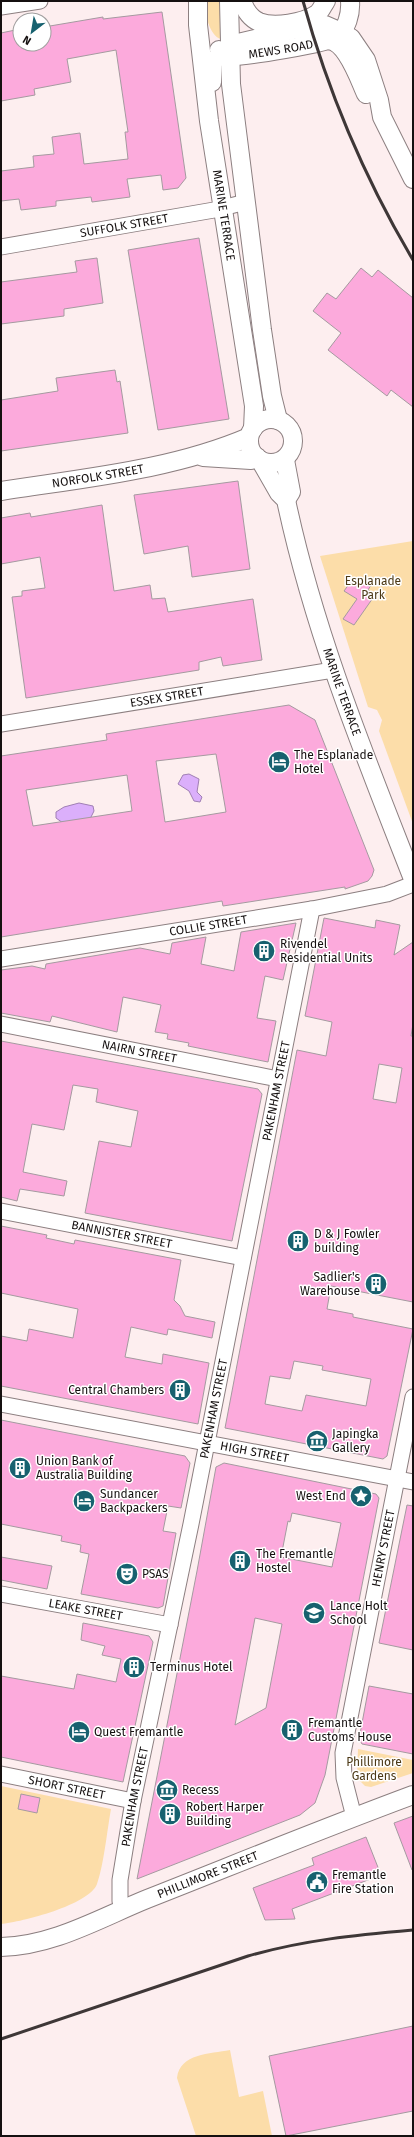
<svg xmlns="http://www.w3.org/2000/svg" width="414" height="2137" viewBox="0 0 414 2137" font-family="'Fira Sans',sans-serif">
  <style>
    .green { fill: #fcdda9 }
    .water { fill: #dbaffb; stroke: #a07fb4 }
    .building { fill: #fcaadc; stroke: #a59aa0; fill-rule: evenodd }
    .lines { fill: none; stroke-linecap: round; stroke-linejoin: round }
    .minor-casing { stroke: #8c7f80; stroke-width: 17 }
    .tertiary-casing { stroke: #8c7f80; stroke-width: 20 }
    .minor { stroke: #fff; stroke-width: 15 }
    .tertiary { stroke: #fff; stroke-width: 18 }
    .rail { stroke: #3e3737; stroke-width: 3 }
    .labels { text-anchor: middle; stroke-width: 3; stroke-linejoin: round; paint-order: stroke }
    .street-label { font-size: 12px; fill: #151010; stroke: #fff }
    .park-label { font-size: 12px; fill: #4c3916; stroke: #fff }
    .poi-label { font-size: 12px; fill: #151010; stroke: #fff; text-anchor: start }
  </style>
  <rect width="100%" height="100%" fill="#fdeeef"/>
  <!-- green -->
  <g class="green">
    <path d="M203 1H220L221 39C209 36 205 12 203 1Z"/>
    <path d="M413 541V824L379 731 382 720 377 710 368 707 320 556Z"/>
    <path d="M358 1749 413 1760V1773L371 1787 365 1786 357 1778Z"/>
    <path d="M1 1786 111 1809C107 1831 104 1864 97 1884 89 1905 22 1922 1 1924Z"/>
    <path d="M230 2050 239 2097 263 2091 272 2136H196L177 2078C180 2053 210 2054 230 2050Z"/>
  </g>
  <!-- water -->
  <g class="water">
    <path d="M189 774 199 779 197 792 202 797 200 802 194 801 189 791 178 784 183 775Z"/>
    <path d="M79 803 93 806 94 811 90 819 63 823 56 818V812L64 807Z"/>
  </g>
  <!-- building -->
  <g class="building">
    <path d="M162 12 186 178 178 188 163 190 161 175 127 179 130 197 92 202 91 197 56 201V206L21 210 19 199 1 201V171L34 167 33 156 54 154 52 137 80 133 84 164 128 159 125 132H128L116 50 67 59 71 82 34 89 35 95 1 101V33L20 29V44H44V27L103 17V19Z"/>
    <path d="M199 238 229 419 158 430 128 250Z"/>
    <path d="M97 258 103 303 64 309V316L1 324V282L77 272 75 261Z"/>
    <path d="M361 268 372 277 378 270 413 298V407L391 390 387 396 328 350 341 333 313 311 327 293 336 299Z"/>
    <path d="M115 370 117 382 120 381 128 433 1 451V400L58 391 56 378Z"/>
    <path d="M238 481 250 569 192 577 188 546 144 554 134 495Z"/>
    <path d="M102 505 114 591 150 585 152 599 165 598 168 612 253 599 262 660 223 666 221 657 199 662V670L26 698 12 597 22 596V591L45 588 40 557 1 564V518L30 513 31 517Z"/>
    <path d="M358 577 371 585 368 590 375 595 354 625 343 619 357 599 344 591 352 580 355 582Z"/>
    <path d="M289 705 315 720 374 870 372 876 368 881 345 889V887L223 906 222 901 1 937V756L107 740 106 734ZM216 754 226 812 165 822 156 761ZM127 775 132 811 33 826 26 790Z"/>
    <path d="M324 918 375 928 376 920 400 925 394 955 413 942V1024L411 1036H413V1302L331 1286 327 1309 353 1314V1317L413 1329 387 1456 383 1459 225 1428 297 1050 326 1056 332 1022 305 1016ZM379 1064 402 1068 396 1103 373 1099ZM294 1361 323 1366 322 1370 371 1379 366 1406 306 1395 302 1411 265 1404 270 1376 290 1379Z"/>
    <path d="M296 923 283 980 265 976 257 1018 276 1021 268 1062 188 1046 189 1043 167 1039 168 1034 155 1032 161 1005 123 997 117 1032 52 1016 50 1022 1 1013V970L32 966 45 969 46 964 140 948 170 954 172 943 206 937 201 964 234 971 241 932Z"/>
    <path d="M1 1041 258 1089 262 1094 232 1241 85 1213 99 1141 131 1147 138 1111 96 1102 98 1089 73 1085 64 1130 32 1124 23 1172 67 1181 64 1196 20 1189 17 1201 1 1197Z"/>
    <path d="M1 1226 47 1235 46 1238 74 1244 75 1240 181 1260 174 1300 180 1306 185 1316 215 1322 212 1338 168 1329 167 1335 131 1327 125 1357 162 1364 163 1354 209 1363 198 1424 1 1386V1336L27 1341 29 1329 73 1338 78 1309 1 1293Z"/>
    <path d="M1 1420 185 1456 190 1463 181 1508 168 1506 163 1531 176 1533 163 1606 158 1608 81 1594 89 1554 80 1552 81 1545 61 1541 62 1536 1 1524Z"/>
    <path d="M224 1463 376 1494 379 1498 325 1775 315 1803 300 1815 137 1879 197 1571 216 1467ZM292 1513 341 1523 332 1567 281 1557 288 1521 290 1522ZM255 1618 282 1624 266 1708 235 1725Z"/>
    <path d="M407 1505 413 1506V1650L379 1643Z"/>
    <path d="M1 1557 52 1566 47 1589 1 1580Z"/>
    <path d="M83 1623 149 1636 153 1642 123 1782 1 1757V1676L74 1689 77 1674 116 1682 121 1659 102 1655 105 1646 81 1640Z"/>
    <path d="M369 1686 413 1694V1754L362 1744 359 1739Z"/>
    <path d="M21 1794 40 1798 37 1813 18 1809Z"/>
    <path d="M413 1816V1870H412L394 1823Z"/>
    <path d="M366 1837 381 1875 292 1909 295 1919 265 1920 253 1888 314 1865 312 1858Z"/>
    <path d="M413 2026V2111L286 2136 269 2056Z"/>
  </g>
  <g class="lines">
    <!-- minor casing -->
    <g class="minor-casing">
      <g id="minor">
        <path d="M1 7 40 1"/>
        <path id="s1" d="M1 247 214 210 246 202"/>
        <path id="s2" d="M1 724 333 670"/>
        <path id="s3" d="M1 959 312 909 387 894 413 884"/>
        <path id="s4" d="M1 1024 278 1079"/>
        <path id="s5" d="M1 1211 243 1258"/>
        <path id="s6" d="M1 1404 413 1482"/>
        <path id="s7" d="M1 1594 170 1625"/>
        <path id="s8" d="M1 1774 133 1801"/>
        <path id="s9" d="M354 1817 344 1778 343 1753 413 1397"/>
        <path id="s10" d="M123 1909 120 1901V1880L133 1801 191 1524 312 909"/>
      </g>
    </g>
    <!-- tertiary casing -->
    <g class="tertiary-casing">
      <g id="tertiary">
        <path id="s11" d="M198 1V25L209 121 254 406 253 429"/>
        <path d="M229 1 231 84 262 330 272 396 278 420"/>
        <path d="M242 1C245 10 250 18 259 22 274 28 304 23 317 14 321 11 323 5 326 1"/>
        <path d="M328 40C347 41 359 79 366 94"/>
        <path id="s12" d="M219 50C222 53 226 55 230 56 242 57 328 43 336 37 347 30 351 13 350 1"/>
        <path d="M212 82 213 61 238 43 292 30 325 25 341 32 351 38 366 60 379 100 382 117 413 179"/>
        <circle cx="271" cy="441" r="22"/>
        <path d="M203 457 251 460 257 457"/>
        <path id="s13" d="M260 460 279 493 286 500C314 632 364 754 413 879"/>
        <path d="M285 460 291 492 286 500"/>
        <path id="s14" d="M1 491C84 478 172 470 249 437"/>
        <path id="s15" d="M1 1947C53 1946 100 1918 147 1899 236 1864 324 1828 413 1795"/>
      </g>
    </g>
    <!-- minor -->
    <use href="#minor" class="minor"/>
    <!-- tertiary -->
    <use href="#tertiary" class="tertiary"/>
    <!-- rail -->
    <g class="rail">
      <path d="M303 1C328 92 365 179 413 260"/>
      <path d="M1 2039 248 1956C304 1940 356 1935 413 1930"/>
    </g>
  </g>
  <!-- icons -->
  <defs>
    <g id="hotel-disc" transform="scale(1.15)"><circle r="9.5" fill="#17616f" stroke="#fff"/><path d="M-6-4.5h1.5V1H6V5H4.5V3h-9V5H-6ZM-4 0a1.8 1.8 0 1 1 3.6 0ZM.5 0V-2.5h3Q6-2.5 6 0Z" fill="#fff"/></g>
    <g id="building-disc" transform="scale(1.15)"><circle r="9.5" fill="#17616f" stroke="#fff"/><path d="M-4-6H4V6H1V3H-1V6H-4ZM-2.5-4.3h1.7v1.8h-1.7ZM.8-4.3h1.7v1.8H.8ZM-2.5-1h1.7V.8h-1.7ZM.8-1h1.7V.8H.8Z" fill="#fff"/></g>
    <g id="museum-disc" transform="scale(1.15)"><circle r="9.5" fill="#17616f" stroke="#fff"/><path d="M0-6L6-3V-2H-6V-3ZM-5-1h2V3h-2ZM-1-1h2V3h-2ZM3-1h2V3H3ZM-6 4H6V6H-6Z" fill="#fff"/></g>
    <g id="sight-disc" transform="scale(1.15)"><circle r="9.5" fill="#17616f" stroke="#fff"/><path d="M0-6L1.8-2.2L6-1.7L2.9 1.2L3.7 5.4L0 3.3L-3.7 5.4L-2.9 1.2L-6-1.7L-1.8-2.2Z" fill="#fff"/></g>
    <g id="theatre-disc" transform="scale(1.15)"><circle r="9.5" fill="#17616f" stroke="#fff"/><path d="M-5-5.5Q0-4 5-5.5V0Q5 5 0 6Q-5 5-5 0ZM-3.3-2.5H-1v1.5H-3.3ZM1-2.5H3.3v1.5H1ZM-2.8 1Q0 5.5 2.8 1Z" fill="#fff"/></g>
    <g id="school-disc" transform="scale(1.15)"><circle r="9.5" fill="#17616f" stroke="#fff"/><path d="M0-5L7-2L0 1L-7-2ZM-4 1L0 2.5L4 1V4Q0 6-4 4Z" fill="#fff"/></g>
    <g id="civic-disc" transform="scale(1.15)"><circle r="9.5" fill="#17616f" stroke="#fff"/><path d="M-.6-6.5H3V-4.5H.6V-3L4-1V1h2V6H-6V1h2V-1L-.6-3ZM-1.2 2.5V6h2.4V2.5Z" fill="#fff"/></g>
  </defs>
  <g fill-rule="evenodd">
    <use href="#hotel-disc" x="279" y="762"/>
    <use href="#building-disc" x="264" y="951"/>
    <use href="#building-disc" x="298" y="1241"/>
    <use href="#building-disc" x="376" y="1284"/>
    <use href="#building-disc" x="180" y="1390"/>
    <use href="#museum-disc" x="317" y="1441"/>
    <use href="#building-disc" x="20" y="1468"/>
    <use href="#sight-disc" x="361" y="1496"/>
    <use href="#hotel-disc" x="84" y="1501"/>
    <use href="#building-disc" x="240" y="1561"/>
    <use href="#theatre-disc" x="127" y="1574"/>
    <use href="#school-disc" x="314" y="1613"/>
    <use href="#building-disc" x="134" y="1667"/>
    <use href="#building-disc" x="292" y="1730"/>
    <use href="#hotel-disc" x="79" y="1732"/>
    <use href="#museum-disc" x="167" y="1790"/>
    <use href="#building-disc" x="170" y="1814"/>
    <use href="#civic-disc" x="317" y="1882"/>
  </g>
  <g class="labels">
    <!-- street labels -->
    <g class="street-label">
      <text dy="4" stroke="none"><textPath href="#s12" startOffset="64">MEWS ROAD</textPath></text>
      <text dy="4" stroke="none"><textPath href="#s11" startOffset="216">MARINE TERRACE</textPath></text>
      <text dy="4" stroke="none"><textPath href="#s1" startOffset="125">SUFFOLK STREET</textPath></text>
      <text dy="4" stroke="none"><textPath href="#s14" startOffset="98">NORFOLK STREET</textPath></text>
      <text dy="4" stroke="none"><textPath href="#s13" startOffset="248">MARINE TERRACE</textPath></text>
      <text dy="4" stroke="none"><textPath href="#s2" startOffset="168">ESSEX STREET</textPath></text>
      <text dy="4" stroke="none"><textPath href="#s3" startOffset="210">COLLIE STREET</textPath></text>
      <text dy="4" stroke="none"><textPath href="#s4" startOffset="141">NAIRN STREET</textPath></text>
      <text dy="4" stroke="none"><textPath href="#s10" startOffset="834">PAKENHAM STREET</textPath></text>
      <text dy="4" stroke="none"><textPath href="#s5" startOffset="123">BANNISTER STREET</textPath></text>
      <text dy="4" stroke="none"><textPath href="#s10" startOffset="510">PAKENHAM STREET</textPath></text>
      <text dy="4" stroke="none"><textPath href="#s6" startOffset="258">HIGH STREET</textPath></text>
      <text dy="4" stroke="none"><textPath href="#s9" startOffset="274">HENRY STREET</textPath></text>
      <text dy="4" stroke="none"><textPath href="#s7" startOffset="86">LEAKE STREET</textPath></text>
      <text dy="4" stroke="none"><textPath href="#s8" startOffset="67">SHORT STREET</textPath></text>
      <text dy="4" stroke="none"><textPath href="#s10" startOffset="114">PAKENHAM STREET</textPath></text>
      <text dy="4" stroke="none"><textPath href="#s15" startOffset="220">PHILLIMORE STREET</textPath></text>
    </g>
    <!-- park labels -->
    <g class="park-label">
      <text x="373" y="585">Esplanade<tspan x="373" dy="14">Park</tspan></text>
      <text x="374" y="1766">Phillimore<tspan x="374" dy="14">Gardens</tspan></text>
    </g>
    <!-- poi labels -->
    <g class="poi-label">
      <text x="294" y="759">The Esplanade<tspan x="294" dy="14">Hotel</tspan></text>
      <text x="280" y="948">Rivendel<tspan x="280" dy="14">Residential Units</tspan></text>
      <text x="314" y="1238">D &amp; J Fowler<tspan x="314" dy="14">building</tspan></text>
      <text x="360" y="1281" text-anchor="end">Sadlier's<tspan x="360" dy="14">Warehouse</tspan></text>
      <text x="164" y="1394" text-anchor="end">Central Chambers</text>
      <text x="332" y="1438">Japingka<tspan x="332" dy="14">Gallery</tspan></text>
      <text x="36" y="1465">Union Bank of<tspan x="36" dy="14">Australia Building</tspan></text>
      <text x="100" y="1498">Sundancer<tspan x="100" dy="14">Backpackers</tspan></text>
      <text x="346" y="1500" text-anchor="end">West End</text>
      <text x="256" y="1558">The Fremantle<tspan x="256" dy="14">Hostel</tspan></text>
      <text x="142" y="1578">PSAS</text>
      <text x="330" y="1610">Lance Holt<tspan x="330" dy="14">School</tspan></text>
      <text x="150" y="1671">Terminus Hotel</text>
      <text x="308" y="1727">Fremantle<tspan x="308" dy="14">Customs House</tspan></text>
      <text x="94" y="1736">Quest Fremantle</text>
      <text x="182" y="1794">Recess</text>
      <text x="186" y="1811">Robert Harper<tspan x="186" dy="14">Building</tspan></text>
      <text x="332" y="1879">Fremantle<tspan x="332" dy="14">Fire Station</tspan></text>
    </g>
  </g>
  <!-- border -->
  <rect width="414" height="2137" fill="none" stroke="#151010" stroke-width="4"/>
  <!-- north arrow -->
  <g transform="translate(32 32) rotate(211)"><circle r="19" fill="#ffffff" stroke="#a19f9f"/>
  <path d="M0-3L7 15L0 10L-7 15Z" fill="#17616f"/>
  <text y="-6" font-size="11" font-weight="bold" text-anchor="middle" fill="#151010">N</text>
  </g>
</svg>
